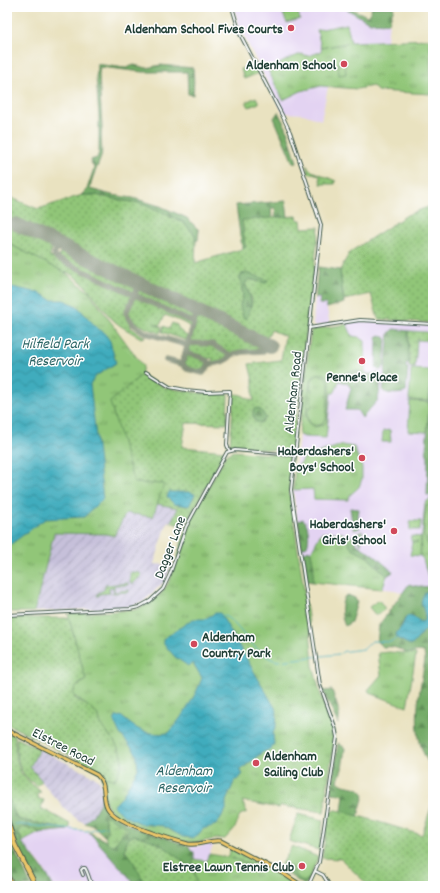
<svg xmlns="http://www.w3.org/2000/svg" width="440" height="893" viewBox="0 0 440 893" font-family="Dekko,sans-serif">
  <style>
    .built { fill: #e3d3f2 }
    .industrial { fill: url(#industrial-furrows) }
    .grass { fill: url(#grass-dots); stroke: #588256; fill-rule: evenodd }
    .forest { fill: url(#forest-firs); stroke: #4a744e }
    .wetland { fill: url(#wetland-marsh); stroke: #588256 }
    .park { fill: url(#park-tufts); stroke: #588256 }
    .pitch { fill: #91c678; stroke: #588256; fill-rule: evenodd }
    .water { fill: url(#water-waves); stroke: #2f7478 }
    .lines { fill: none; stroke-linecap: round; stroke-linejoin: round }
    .stream { stroke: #3facbd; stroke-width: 1 }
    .taxiway { stroke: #84907a; stroke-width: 5.5 }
    .runway { stroke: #84907a; stroke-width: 14 }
    .minor-casing { stroke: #3d5649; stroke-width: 4 }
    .major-casing { stroke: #3d5649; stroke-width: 5 }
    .highway-casing { stroke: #3d5649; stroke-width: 6 }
    .minor { stroke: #fff; stroke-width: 2 }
    .major { stroke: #ecc669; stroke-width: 3 }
    .highway { stroke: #ecc669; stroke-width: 4 }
    .poi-dot { fill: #d1495b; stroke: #fff; stroke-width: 1.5 }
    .labels { text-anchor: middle; stroke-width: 3; stroke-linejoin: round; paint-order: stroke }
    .poi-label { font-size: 14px; font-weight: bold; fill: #1f3d34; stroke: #fff; text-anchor: end }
    .street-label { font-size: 14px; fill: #1f3d34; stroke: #fff }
    .water-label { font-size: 15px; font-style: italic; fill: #2a6464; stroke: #fff }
  </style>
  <defs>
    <pattern id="industrial-furrows" width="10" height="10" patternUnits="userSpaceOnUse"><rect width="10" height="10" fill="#c6c0da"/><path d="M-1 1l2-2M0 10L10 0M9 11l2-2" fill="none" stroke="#a09db2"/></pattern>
    <pattern id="grass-dots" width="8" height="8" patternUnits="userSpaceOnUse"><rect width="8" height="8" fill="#91c678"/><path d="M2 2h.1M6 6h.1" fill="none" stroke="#76a263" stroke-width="1.8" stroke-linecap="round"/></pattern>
    <pattern id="forest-firs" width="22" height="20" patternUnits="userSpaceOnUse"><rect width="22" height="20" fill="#74ab68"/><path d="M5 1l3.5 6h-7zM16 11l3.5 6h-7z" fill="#5f8c56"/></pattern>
    <pattern id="wetland-marsh" width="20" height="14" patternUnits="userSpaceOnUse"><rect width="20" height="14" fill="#91c678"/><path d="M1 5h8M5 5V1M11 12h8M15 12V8" fill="none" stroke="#76a263"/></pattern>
    <pattern id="park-tufts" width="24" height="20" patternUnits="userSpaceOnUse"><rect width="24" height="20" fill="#91c678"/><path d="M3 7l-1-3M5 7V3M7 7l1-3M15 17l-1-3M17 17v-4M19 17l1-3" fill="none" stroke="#76a263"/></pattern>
    <pattern id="water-waves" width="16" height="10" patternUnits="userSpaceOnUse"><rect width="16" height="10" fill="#3facbd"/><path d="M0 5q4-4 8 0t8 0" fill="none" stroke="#348d9a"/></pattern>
  </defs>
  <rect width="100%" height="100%" fill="#fff"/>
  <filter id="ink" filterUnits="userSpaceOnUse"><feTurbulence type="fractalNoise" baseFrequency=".025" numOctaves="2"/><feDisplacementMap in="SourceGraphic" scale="8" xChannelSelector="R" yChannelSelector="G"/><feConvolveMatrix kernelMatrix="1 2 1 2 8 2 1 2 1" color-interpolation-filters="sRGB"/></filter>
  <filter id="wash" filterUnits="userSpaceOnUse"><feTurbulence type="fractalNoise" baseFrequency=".012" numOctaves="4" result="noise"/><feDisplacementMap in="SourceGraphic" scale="16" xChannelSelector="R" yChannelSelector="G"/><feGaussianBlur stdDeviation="0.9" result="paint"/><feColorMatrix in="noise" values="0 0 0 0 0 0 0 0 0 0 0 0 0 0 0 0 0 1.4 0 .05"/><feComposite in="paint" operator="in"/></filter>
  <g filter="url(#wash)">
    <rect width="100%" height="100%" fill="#e9e2c0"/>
    <!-- built -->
    <g class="built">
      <path d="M234 7H311L312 11 323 7H343L369 22 389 23 387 41 430 39 431 94 377 91 373 86 357 89 328 87 321 120 303 114 283 113 246 40 239 25Z"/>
      <path d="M315 298H320L326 304 330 324 315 326 313 325Z"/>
      <path d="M359 321 433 326V356L426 450 428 458 427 494 433 496V587L403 593 395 590 306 581 293 490 311 330Z"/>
      <path d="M70 827 75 830 89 832 134 881 137 886H53L44 869 22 842 39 833 68 830Z"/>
      <path d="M215 842 206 861 193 859 194 853 191 851 189 846H200Z"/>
    </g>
    <!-- industrial -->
    <g class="industrial">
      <path d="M157 504 178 508 171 522 168 521 154 564 171 565 166 580 143 602 128 607 34 612 54 533 106 534 114 536 126 513 152 517Z"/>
      <path d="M39 749 93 776 100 782 103 797 93 815 85 823 78 820 66 810 57 799 54 797 30 767Z"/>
    </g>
    <!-- grass -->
    <g class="grass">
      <path d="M255 65 259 73 244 79 241 69Z"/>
      <path d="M306 165 312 171 336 181 335 184H321L319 175 312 173 309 174Z"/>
      <path d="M82 195H96L125 201 140 203 183 222 195 235 196 241 195 263 245 248 242 219 297 216 298 220H301L302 228 319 227 292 452 230 446 234 394C246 394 245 399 254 401L253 397V381L249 364 281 360 285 336 271 330 266 339 18 220 14 228 53 247 49 256 57 260 61 251 193 315 194 318 192 326 190 327C182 321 174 319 165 315L160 325 154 324 162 327 160 333 146 328 134 321 133 322 127 314 126 315 131 324 130 327 145 337 141 338C131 332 120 327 112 319 96 302 88 283 67 272L66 273 13 246 7 240V196L38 209ZM240 277 266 283 249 279 245 284 252 299 251 307 240 306 243 295Z"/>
      <path d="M433 205V323L378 319 371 294 344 300 340 270 350 252 407 215Z"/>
      <path d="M198 317 262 347 263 350H241L231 353 212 343 191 342Z"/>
      <path d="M172 323 177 325C178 329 184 335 189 337L188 341 162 332 164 326 169 329Z"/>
      <path d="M409 331 427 332 432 336 431 341 417 340 415 368 409 367 408 333Z"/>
      <path d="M192 344 212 345 229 356 224 360 210 362 213 360 212 358C205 360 196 354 188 353L190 346Z"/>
      <path d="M188 355 194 356 207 362 203 371 189 368 185 363Z"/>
      <path d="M141 375 166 388 200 393 228 394 227 424 186 423 182 447 225 451 184 527 171 522 178 508 157 504 163 484 134 483 96 376 123 390Z"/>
      <path d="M390 430 391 442H382L383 431Z"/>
      <path d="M131 572H138L142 575 133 584 130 582V573Z"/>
      <path d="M128 583V585H114V592L129 590V592L112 593 114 592 113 587H109V592L111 593 99 594V596H97L98 593 104 590 105 585Z"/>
      <path d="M26 618H69L86 680 79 684 75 698 89 707 98 715 102 727 114 741 122 755V764L115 780 105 777 89 765 7 724V619Z"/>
      <path d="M7 732 15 736C15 746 16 767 22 774 27 781 35 786 41 792L37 793 39 799 44 800 41 808 70 824V827L68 830 17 819 7 795Z"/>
      <path d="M17 738 39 749 30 767 42 781 37 786C32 782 26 778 23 773 17 764 16 748 17 738Z"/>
      <path d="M433 801V886H369L341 859 322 858 329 813 335 810 342 811 422 835Z"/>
      <path d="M22 827 38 831 39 833 22 842 18 831Z"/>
      <path d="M134 835C141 836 148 838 155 841 163 844 189 864 194 871 196 875 198 882 197 886H137L135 884 139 879H143C134 866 114 846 134 835Z"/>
      <path d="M231 848 261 864 260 867 227 857Z"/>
    </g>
    <!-- forest -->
    <g class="forest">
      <path d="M343 7H348L367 16 370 14 372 7H394L389 23 369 22Z"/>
      <path d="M96 64 126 68 134 65 147 68 160 65 193 68C194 76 194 87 193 95L188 94 187 72H142L100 67 99 75 102 128C100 137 103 150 101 157 98 167 91 178 90 189L112 195 133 198 160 206 187 218 199 230 198 240 195 241V235L183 222 140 203 125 201 96 195H81L87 189 94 168 90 160 97 158 99 152V116L96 77 98 66Z"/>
      <path d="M278 112 286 127 297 162 293 163 274 118Z"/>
      <path d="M286 201 288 217H276L275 208H271L272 218 242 220 245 248 242 249 236 205Z"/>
      <path d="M318 267 340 270 344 303 327 308 326 304H319L320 298H315Z"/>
      <path d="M246 273 268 280 266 283 249 279 245 284C252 301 253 301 247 319L243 317 240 306 243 295 240 277 242 274Z"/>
      <path d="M394 329 409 331 408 333 409 363H406V368H408L406 392C401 394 388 395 383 391L389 333 392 330Z"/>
      <path d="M381 335 386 338 384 367 381 370H378L376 368 377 338 378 336Z"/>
      <path d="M433 356V496L427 495 428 458 426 450Z"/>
      <path d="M352 371 365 372 369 374 379 373 382 378 378 400 362 418 357 410H345L351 388 347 383 339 381C341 374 346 373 352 371Z"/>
      <path d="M256 408 261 410 266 418 260 423 256 422 253 416V410Z"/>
      <path d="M350 508 359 509 358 517 360 528 354 530 352 523Z"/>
      <path d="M303 519C309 524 310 539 307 546L302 548 298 521Z"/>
      <path d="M363 531 361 545 355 534Z"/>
      <path d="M351 535 358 545 374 555 393 572 387 576 367 557 352 549 345 537Z"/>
      <path d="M309 550 311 552 314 567 313 582 306 581 302 553Z"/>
      <path d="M409 584 415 586 433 587V593L426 592 421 603 425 612V620L421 622 412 616 404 619 402 626 396 634 397 638 408 644 420 637 425 630 433 632V690L430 717 433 741V769C408 738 419 695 425 660L424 652C415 650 415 653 408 653 403 652 400 649 396 648 392 646 387 647 383 647L377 642 379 625Z"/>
      <path d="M348 595 355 598 357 602 351 622 345 626C341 618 340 604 345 596Z"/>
      <path d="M332 690C335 701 342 713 338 724L323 691Z"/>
      <path d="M338 743 345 748 342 769 338 781C346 790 357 782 364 795L358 816 342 811 344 795 331 793Z"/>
      <path d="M7 795 17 819 68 830 39 833 38 831 22 827 18 831 22 842 47 875 53 886H38C27 864 12 838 7 814 6 808 7 801 7 795Z"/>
      <path d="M103 797 106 810 132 827 189 846 191 851 194 852V871C174 854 160 840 134 835 126 839 125 844 125 852L131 857 143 880 139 879 135 884 89 832 106 841 109 844 116 843 122 834 125 832V826L104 816 107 830 105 837 94 826 85 823 93 815Z"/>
      <path d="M7 835 29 881 32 886H16L7 865Z"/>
      <path d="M283 862 310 877 307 883 304 885 301 883 278 867Z"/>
    </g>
    <!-- wetland -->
    <path class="wetland" d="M106 815 125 826 129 830 122 834 119 839 113 845 109 844C103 838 107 836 107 829 107 825 105 820 104 816Z"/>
    <!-- park -->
    <g class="park">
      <path d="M267 7H308V8L272 9Z"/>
      <path d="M430 39 431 94 377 91 373 86 357 89 321 86 301 91 283 100 268 70 292 57 302 54 308 56 320 52 322 48 351 42Z"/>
      <path d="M7 243 66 273 89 292 143 366 141 375 110 402 134 483 164 484 153 517 126 513 114 536 106 534 54 533 34 612H7Z"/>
      <path d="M347 324 352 336 359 337 365 341V372C355 370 342 370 339 381 337 386 337 389 334 393H331L326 438 304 437 299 435 311 330Z"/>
      <path d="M342 445 354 447 362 468V479L359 487 350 495 348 500 314 499 313 489 293 490 295 470 305 457Z"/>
      <path d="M232 451 292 456 289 491 310 630 313 666 323 703 334 731V740L324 812 281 806 279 808 242 801 247 812 240 815 235 828 225 839C212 837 201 844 189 842 173 841 116 821 108 807 103 799 105 787 101 777H105L115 780 122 764V755L114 741 102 727 98 715 89 707 73 695 75 688 86 680 68 614 134 610C146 606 156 600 164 590 174 577 179 548 185 532 197 505 213 480 226 455Z"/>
      <path d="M432 496H433V587H431L423 559 420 556 425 503 431 498Z"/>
      <path d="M330 532 343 533 352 549 367 557 387 576 382 589 313 582 314 567 311 552 321 533Z"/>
      <path d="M379 600 385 609 376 616 369 607Z"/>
      <path d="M389 652 416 654 407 707 370 693 368 690 381 675 378 653Z"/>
      <path d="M209 854 227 857 273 871 299 886H197L193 859 206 861Z"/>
    </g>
    <!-- pitch -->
    <g class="pitch">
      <path d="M297 9 300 19 287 23 283 14Z"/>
      <path d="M347 24 351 42 321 48 317 30Z"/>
      <path d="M345 62 346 74 339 75 338 63Z"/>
      <path d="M256 97 259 103 249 107 246 102Z"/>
      <path d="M411 369 430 370 429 401 409 400Z"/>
      <path d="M316 374C335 370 330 391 329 402 329 408 328 415 327 421L323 425 315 427 309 424 306 416 310 380ZM320 375 326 377 329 385 326 418 322 424 317 426 310 423 308 418V407L311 408 312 389H310C311 382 312 376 320 375Z"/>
      <path d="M410 401 429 402 427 432 408 431Z"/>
      <path d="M433 500C433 505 429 507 429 512H431L429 537 427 538 429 543 433 547V549C419 541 425 520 426 506H428Z"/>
      <path d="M410 521H421L420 530H410Z"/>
      <path d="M411 536 421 537 420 556 410 555 411 550H412L411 548 412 542H418L411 541Z"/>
      <path d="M298 814 323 820 319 850 289 841Z"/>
      <path d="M292 846 318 857 310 877 304 882C299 879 294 874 293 868L283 862Z"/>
    </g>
    <!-- water -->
    <g class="water">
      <path d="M7 286 40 293 52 300H64L77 306 98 329 104 332 110 341 116 363 96 376 90 384 103 499 84 517 45 519 7 547Z"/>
      <path d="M169 492H189L195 494 189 506 174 504 167 497Z"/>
      <path d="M426 592 433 593V632L425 630 412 645 408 644 397 638 396 634 402 626 405 619 407 616H412L421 622 425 620C426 608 416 603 426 592Z"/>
      <path d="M215 613H220L277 711 276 726 273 733 274 744 271 749 263 752 240 770 243 774 238 780H235L226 801V810L216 825 203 829 195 838 183 837 163 826 142 824 123 815 115 808 114 805 121 798 138 769 136 753 120 734 114 721 116 717 121 716C138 731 146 735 169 733 183 715 194 700 202 678L193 663 188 666 175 657 163 643V639L193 619H205Z"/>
    </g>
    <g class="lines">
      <!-- stream -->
      <g class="stream">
        <path d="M221 615C236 616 252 656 278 661L339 654"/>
        <path d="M341 653 344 651 347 652 348 651 364 649 372 641 390 642 397 638"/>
        <path d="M15 824 87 831 106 826"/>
      </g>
      <!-- taxiway -->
      <g class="taxiway">
        <path d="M62 246H59L54 254 56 258 194 323"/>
        <path d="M140 283 126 313 133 324 146 333 187 345 192 343 212 344 230 355 243 352 263 351 266 346 264 343"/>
        <path d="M192 309 195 311 196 315"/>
        <path d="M185 353C194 355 205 357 210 364"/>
        <path d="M166 360 182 364 187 369 203 373 210 364C220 363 226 362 232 355"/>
        <path d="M182 364 196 315 198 313H202"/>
      </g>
      <!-- runway -->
      <path class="runway" d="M16 224 270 346"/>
    </g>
  </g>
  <g filter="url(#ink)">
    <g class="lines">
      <!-- minor casing -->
      <g class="minor-casing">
        <g id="minor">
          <path d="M232 7 240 34 282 115 290 132 321 225 291 490 320 685 335 727 337 737 319 862 308 886"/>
          <path d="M309 328 360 320 433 324"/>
          <path d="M146 372 170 387 186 390 206 392 230 391 227 445 229 450"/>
          <path d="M7 615 130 609 139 607 150 601 163 589 170 574 186 527 227 452 235 450 295 455"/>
          <path d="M315 871 323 875 328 883"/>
          <path d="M83 875 81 870 83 868H85C87 870 90 881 92 886"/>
        </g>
      </g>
      <!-- major casing -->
      <g class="major-casing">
        <path id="major" d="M7 730 97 775C107 784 102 797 107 807 115 824 170 839 188 844 201 846 210 839 221 841L284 874 302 886"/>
      </g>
      <!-- highway casing -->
      <g class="highway-casing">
        <g id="highway">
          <path d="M7 820 15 845 36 886"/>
          <path d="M7 875 12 886"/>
        </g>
      </g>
      <!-- minor -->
      <use href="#minor" class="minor"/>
      <!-- major -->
      <use href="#major" class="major"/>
      <!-- highway -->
      <use href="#highway" class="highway"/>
    </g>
  </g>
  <!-- markers -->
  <g class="poi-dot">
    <circle cx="291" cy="28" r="4"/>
    <circle cx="344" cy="64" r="4"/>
    <circle cx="362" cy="361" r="4"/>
    <circle cx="362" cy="458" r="4"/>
    <circle cx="394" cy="531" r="4"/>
    <circle cx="194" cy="644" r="4"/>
    <circle cx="256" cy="763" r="4"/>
    <circle cx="302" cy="866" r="4"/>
  </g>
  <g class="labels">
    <!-- poi labels -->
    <g class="poi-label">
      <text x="283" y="33">Aldenham School Fives Courts</text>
      <text x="336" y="69">Aldenham School</text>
      <text x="362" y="381" text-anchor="middle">Penne's Place</text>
      <text x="354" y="455">Haberdashers'<tspan x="354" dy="16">Boys' School</tspan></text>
      <text x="386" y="528">Haberdashers'<tspan x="386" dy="16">Girls' School</tspan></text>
      <text x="202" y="641" text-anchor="start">Aldenham<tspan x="202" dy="16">Country Park</tspan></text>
      <text x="264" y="760" text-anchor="start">Aldenham<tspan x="264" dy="16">Sailing Club</tspan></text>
      <text x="294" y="871">Elstree Lawn Tennis Club</text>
    </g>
    <!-- street labels -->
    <g class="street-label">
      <text transform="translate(292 392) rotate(-84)" y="5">Aldenham Road</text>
      <text transform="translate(169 547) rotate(-69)" y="5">Dagger Lane</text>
      <text transform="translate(64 746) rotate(27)" y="5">Elstree Road</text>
    </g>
    <!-- water labels -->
    <g class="water-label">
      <text x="55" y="348">Hilfield Park<tspan x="55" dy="17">Reservoir</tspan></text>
      <text x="184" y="775">Aldenham<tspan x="184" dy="17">Reservoir</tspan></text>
    </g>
  </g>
  <!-- margin -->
  <rect width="440" height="893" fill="none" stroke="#fff" stroke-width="24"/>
</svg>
